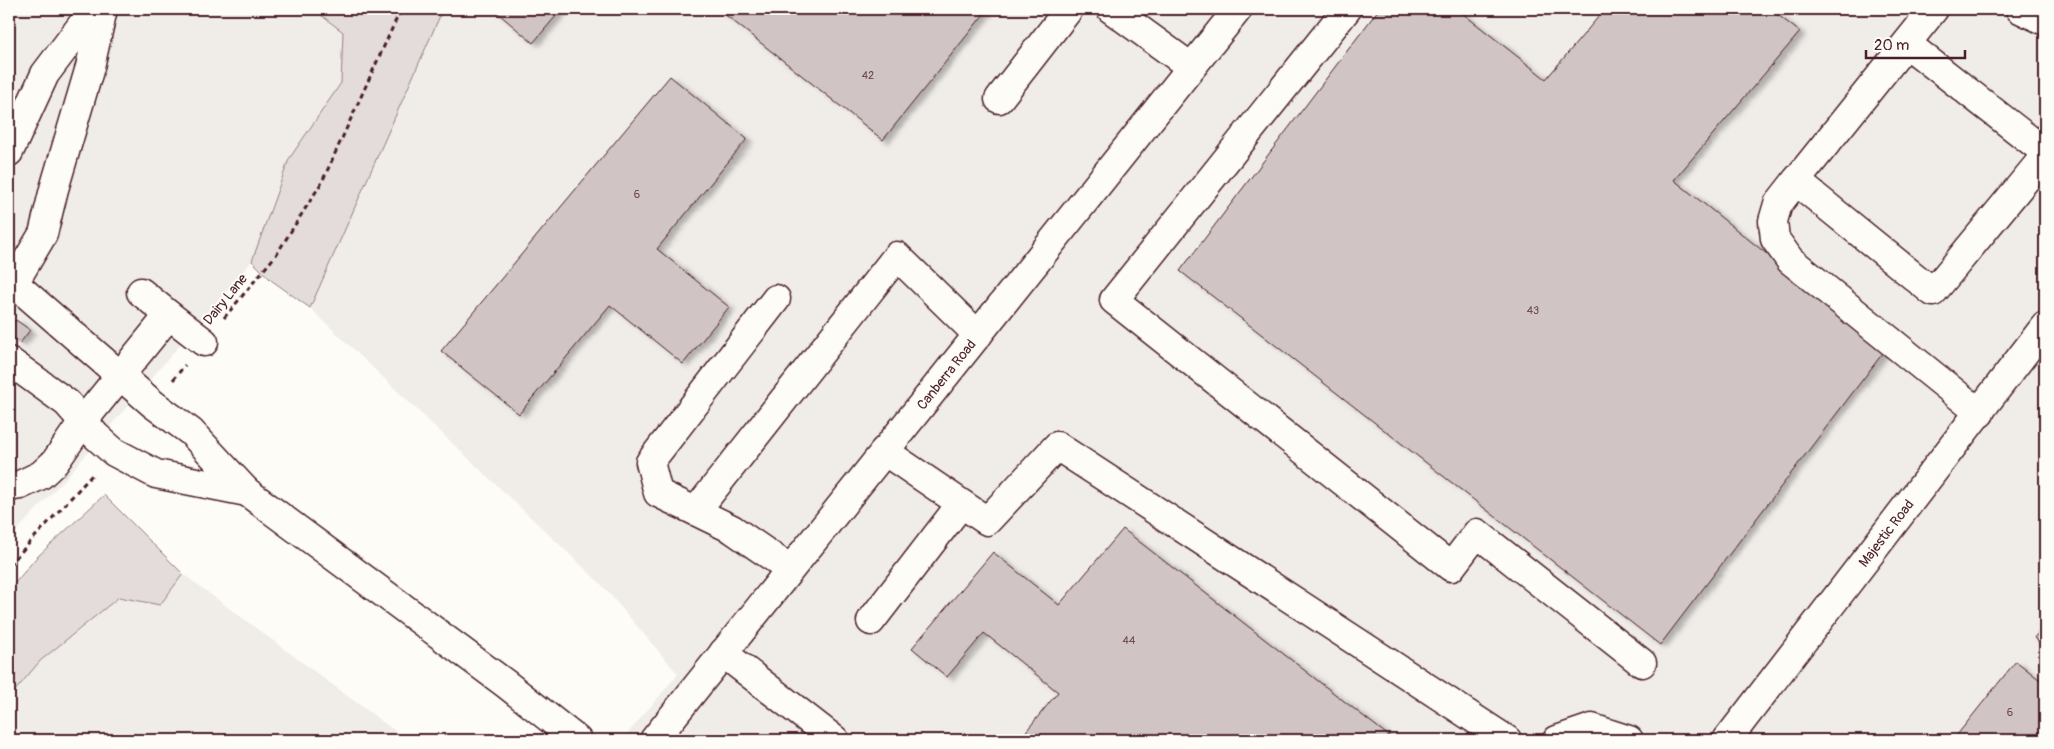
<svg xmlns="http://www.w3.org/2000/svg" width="2054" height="749" viewBox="0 0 2054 749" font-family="Pangolin,sans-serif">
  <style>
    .built { fill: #f0ece8 }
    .green { fill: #e3dcda; stroke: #967e82 }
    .building { fill: #d0c5c4; stroke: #4a1f2b; filter: url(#shadow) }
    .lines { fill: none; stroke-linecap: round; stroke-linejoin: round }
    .minor-casing { stroke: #4a1f2b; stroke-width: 31 }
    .path { stroke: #4a1f2b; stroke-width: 3; stroke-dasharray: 5 4; stroke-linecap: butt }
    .minor { stroke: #fdfcf7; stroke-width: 28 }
    .labels { text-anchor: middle; stroke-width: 4; stroke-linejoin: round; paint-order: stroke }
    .number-label { font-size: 11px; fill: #6c4851 }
    .street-label { font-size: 14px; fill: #4a1f2b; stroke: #fdfcf7 }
  </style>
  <defs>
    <filter id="shadow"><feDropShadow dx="5.5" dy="3" stdDeviation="2.5" flood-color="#0004"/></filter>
  </defs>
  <rect width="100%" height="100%" fill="#fdfcf7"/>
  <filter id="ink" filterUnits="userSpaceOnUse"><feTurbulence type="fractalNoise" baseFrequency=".02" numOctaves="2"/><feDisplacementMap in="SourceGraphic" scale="10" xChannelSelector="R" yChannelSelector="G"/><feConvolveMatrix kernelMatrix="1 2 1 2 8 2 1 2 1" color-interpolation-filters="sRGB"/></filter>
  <g filter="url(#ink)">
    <!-- built -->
    <g class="built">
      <path d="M9 9H313L343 32 341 83 289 159 252 261 64 480 9 539Z"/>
      <path d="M443 9H2045V740H622L678 674 601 584 310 308Z"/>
      <path d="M183 574 407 740H9V698L40 661 119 597 160 605Z"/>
    </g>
    <!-- green -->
    <g class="green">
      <path d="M313 9H443L310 308 271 280 252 261 289 159 341 83 343 32Z"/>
      <path d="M104 495 183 574 160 605 119 597 40 661 9 698V590L36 558Z"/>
    </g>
    <!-- building -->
    <g class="building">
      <path d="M493 9H562L533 43Z"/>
      <path d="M718 9H988L883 140Z"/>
      <path d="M1379 9H1457L1546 79 1605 9H1770L1800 32 1674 180 1886 349 1660 645 1180 271Z"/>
      <path d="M670 76 747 139 657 249 729 307 683 364 610 305 519 414 441 351Z"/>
      <path d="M16 320 30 330 20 343 9 335V329Z"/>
      <path d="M1123 529 1394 740H1019L1058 692 984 633 947 677 912 648 993 552 1059 605Z"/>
      <path d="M2045 624V647L2034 638Z"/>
      <path d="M2016 661 2045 684V740H1953Z"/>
    </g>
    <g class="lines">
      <!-- minor casing -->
      <g class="minor-casing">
        <g id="minor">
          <path d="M1111 9 1191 67"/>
          <path d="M1347 9 1114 300 1451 567 1477 533 1642 663"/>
          <path d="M1934 9 1796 181 1933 292 2045 156"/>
          <path d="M2020 9 2045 21"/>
          <path d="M1907 44 2045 152"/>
          <path d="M999 99 1069 9"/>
          <path d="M9 152 45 74 94 9"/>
          <path d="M1796 181 1778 204 1773 221 1775 239 1790 260 1980 413"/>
          <path d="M9 279 153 404 191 432 247 492 506 684 577 740"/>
          <path d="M14 283 43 234 54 189 90 67 103 9"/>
          <path d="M141 292 169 315"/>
          <path d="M776 299 650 462 658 493 732 529 790 569"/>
          <path d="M9 361 67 403 96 436 114 452 156 474 247 492"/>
          <path d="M884 451 987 521 1057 446 1507 740"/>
          <path d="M9 487 20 485 41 475 55 462 84 420 169 315 204 342"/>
          <path d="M696 511 897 256 978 335"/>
          <path d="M871 621 961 504"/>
          <path d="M723 653 835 740"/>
          <path id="s1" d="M654 740 1238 9"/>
          <path d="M1557 740 1592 728 1629 740"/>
          <path id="s2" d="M1727 740 2045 326"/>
        </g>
      </g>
      <!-- path -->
      <g class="path">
        <path d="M224 318 276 255 322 182 401 9"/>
        <path d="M173 380 185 365"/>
        <path d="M9 565 93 474"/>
      </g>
      <!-- minor -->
      <use href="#minor" class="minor"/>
    </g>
  </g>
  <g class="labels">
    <!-- number labels -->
    <g class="number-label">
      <text x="868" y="79">42</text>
      <text x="637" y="198">6</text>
      <text x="1533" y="314">43</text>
      <text x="1129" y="644">44</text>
      <text x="2010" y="716">6</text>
    </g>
    <!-- street labels -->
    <g class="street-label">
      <text transform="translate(225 299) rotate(-51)" y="5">Dairy Lane</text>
      <text dy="5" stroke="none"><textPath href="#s1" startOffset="468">Canberra Road</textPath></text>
      <text dy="5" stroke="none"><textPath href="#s2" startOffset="261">Majestic Road</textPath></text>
    </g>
  </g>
  <!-- margin -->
  <rect width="2054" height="749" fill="none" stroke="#fdfcf7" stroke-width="30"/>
  <rect x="15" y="15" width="2024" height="719" fill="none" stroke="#4a1f2b" stroke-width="2" filter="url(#ink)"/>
  <!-- scale -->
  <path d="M1866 50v8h99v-8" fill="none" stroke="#4a1f2b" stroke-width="2.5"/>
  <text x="1874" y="50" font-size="15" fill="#4a1f2b" stroke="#fdfcf7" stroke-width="4" paint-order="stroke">20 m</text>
</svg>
